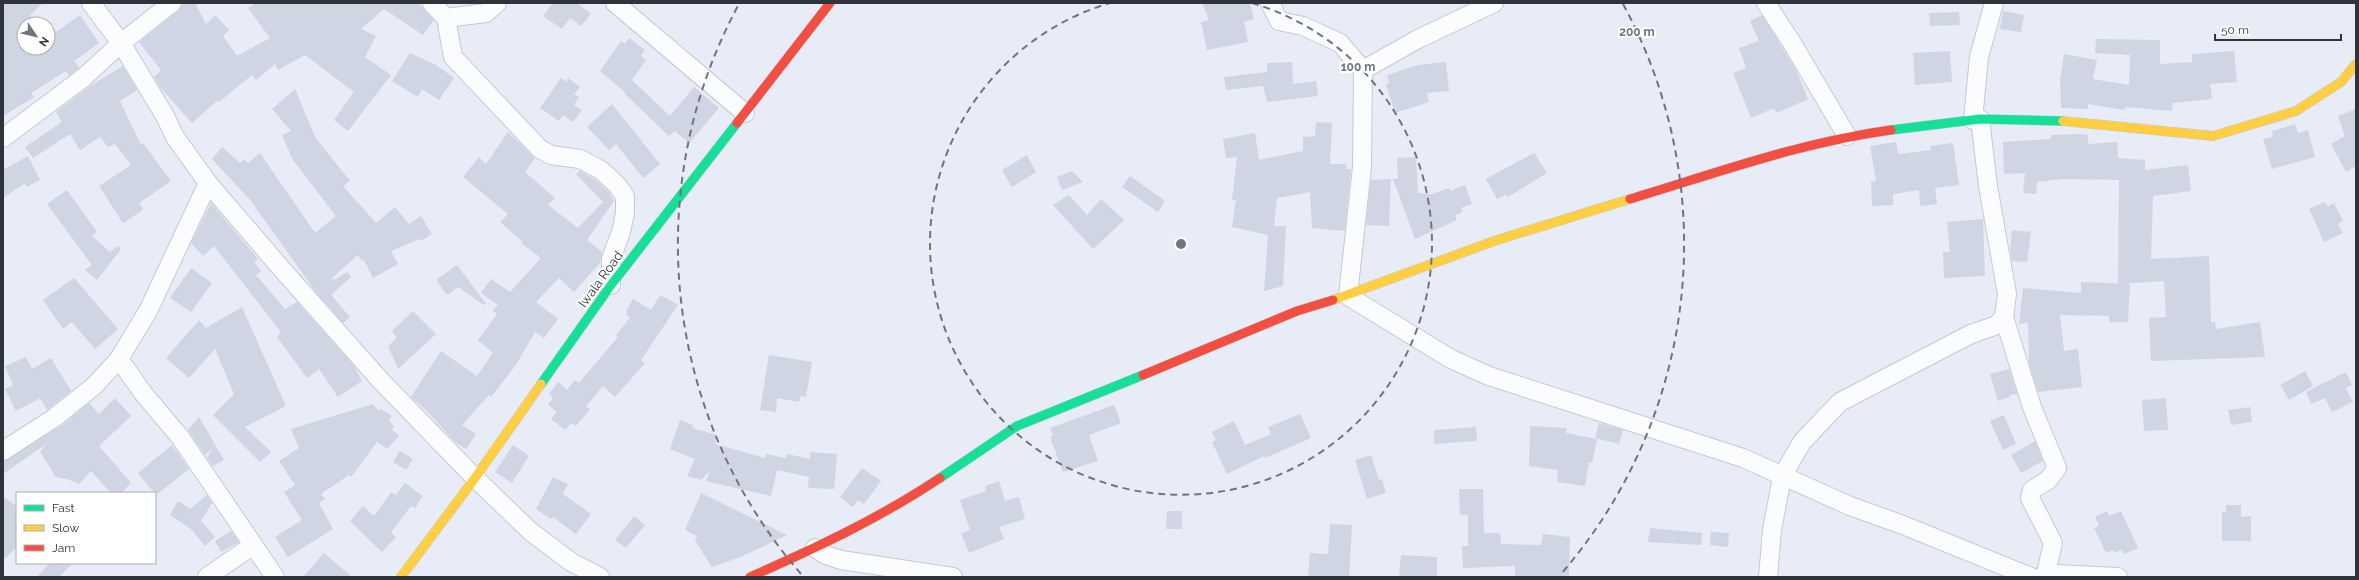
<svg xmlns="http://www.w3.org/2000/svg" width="2359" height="580" viewBox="0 0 2359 580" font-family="Raleway,sans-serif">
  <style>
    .building { fill: #cfd5e2 }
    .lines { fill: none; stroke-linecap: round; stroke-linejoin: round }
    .street-casing { stroke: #c5c9d2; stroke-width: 20 }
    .fast-casing { stroke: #c5c9d2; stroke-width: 10 }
    .slow-casing { stroke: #c5c9d2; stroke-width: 10 }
    .jam-casing { stroke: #c5c9d2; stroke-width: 10 }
    .street { stroke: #fbfcfe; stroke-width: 18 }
    .fast { stroke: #16e098; stroke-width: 9 }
    .slow { stroke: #ffcf43; stroke-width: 9 }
    .jam { stroke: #f24e42; stroke-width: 9 }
    .ring { fill: none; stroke: #70747d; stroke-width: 2; stroke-dasharray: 7 5 }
    .labels { text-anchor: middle; stroke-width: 4; stroke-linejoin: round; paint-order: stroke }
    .street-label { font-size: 13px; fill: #30333b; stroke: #fff }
    .centre { fill: #70747d; stroke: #fff; stroke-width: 2 }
    .ring-label { font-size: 12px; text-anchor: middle; font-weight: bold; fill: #70747d; stroke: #fff; stroke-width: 4; stroke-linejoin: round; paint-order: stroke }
  </style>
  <rect width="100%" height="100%" fill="#e7ecf7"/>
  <!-- building -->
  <g class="building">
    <path d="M3 3H43L30 15 38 24H24V48H48V34L54 30 56 32 80 15 99 43 74 61 79 68 76 70 69 76 66 71 31 93 34 97 3 116Z"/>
    <path d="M184 3H195L206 24 215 15 229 30 223 36 237 56 270 38 248 8 256 3H418L434 20 423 35 384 9 361 29 376 36 365 57 391 75 348 131 334 120 354 92 305 55 278 70 275 64 256 80 252 75 219 102 218 100 192 123 160 87 154 77 161 70 139 42 178 11Z"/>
    <path d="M553 3H577L591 14 581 26 570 18 562 29 543 16Z"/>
    <path d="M1202 3H1250L1254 19 1244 22 1248 42 1207 50 1201 22 1209 20Z"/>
    <path d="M2003 11 2024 15 2021 32 2000 29Z"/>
    <path d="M1959 12 1960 25 1930 26 1929 13Z"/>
    <path d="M1762 15 1796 70 1808 99 1777 113 1774 108 1751 118 1733 73 1746 68 1739 48 1759 41 1750 21Z"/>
    <path d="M629 38 645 50 641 56 646 60 632 80 670 116 694 87 719 108 689 143 675 131 669 136 624 93 625 92 600 71 621 41 625 44Z"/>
    <path d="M2096 39 2160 40V64L2192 62V54L2234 51 2237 82 2210 84 2212 99 2173 103 2172 111 2125 107 2124 110 2088 104V109L2061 108 2060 80 2064 54 2097 60 2093 79 2129 85 2130 55 2095 53Z"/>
    <path d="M1950 51 1952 82 1915 85 1913 53Z"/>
    <path d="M410 53 436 65 454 78 439 100 422 89 418 97 392 81Z"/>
    <path d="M1292 62 1293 84 1316 81 1318 96 1267 102 1263 86 1226 90 1224 77 1267 72V63Z"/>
    <path d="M1446 62 1449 91 1427 93 1429 102 1395 113 1386 84 1389 83 1387 75 1418 65Z"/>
    <path d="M123 66 137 90 120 101 141 145 143 143 171 181 139 203 143 210 123 223 99 186 131 165 115 144 108 147 100 137 80 150 70 134 33 158 25 147 62 122 56 112 90 86Z"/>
    <path d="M561 78 566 82 568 78 580 87 574 94 579 97 574 105 582 110 573 122 563 115 559 121 540 108Z"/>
    <path d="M295 89 315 137 350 181 343 186 376 223 395 207 409 224 421 216 432 234 421 241 419 239 391 251 398 264 373 278 364 260 362 261 358 255 332 278 334 280 347 272 351 277 331 295 350 317 343 323 315 291 251 201 212 159 222 147 240 163 244 159 248 163 260 153 315 233 336 216 293 160 282 135 291 131 272 109Z"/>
    <path d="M612 104 660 164 643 178 616 144 609 150 587 127Z"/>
    <path d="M2356 109V166L2346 172 2331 144 2345 136 2338 116Z"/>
    <path d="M1316 122 1332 123 1330 164H1346V169H1351L1345 231 1312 228 1310 192 1277 198 1274 226H1286L1283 286 1264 291 1268 235 1232 227 1236 200H1232L1237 157 1226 158 1223 139 1255 133 1259 160 1303 151V137L1315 136Z"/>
    <path d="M2295 124 2298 133 2308 130 2315 157 2272 169 2263 139 2273 137 2272 131Z"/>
    <path d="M508 132 535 158 525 172 555 198 548 205 578 228 603 202 576 174 580 171 595 179 610 193 614 201 587 240 602 252 600 263 574 292 559 278 536 302 558 319 544 338 535 332 516 365 491 397 489 395 462 425 476 434 466 449 455 442 426 410 411 397 441 351 477 376 493 353 478 340 497 314 493 311 498 305 481 293 491 279 510 292 541 258 521 243 523 242 500 222 508 214 463 177 479 157 486 164Z"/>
    <path d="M2080 134 2088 135V144L2117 142 2118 158 2145 160V170L2188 165 2191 191 2153 196 2151 259 2209 256 2211 322H2215L2216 329 2260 322 2265 357 2151 361 2149 318 2166 317 2164 281 2118 284 2119 180 2063 179 2037 182 2036 194 2023 193 2025 173 2004 174 2003 142 2051 139V135Z"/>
    <path d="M1896 142 1898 154 1931 150 1930 146 1953 143 1959 185 1935 188 1937 204 1920 206 1919 190 1893 194V205L1872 206 1871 182 1876 181 1870 146Z"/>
    <path d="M1534 153 1547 173 1508 197 1506 194 1497 199 1486 179Z"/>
    <path d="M1027 155 1036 172 1012 187 1002 170Z"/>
    <path d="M28 156 40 180 27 187 25 183 3 198V170Z"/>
    <path d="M1416 157 1418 193 1432 194 1449 188 1450 191 1465 185 1472 204 1461 208 1463 212 1455 215 1457 220 1415 239 1393 179H1398L1397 158Z"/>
    <path d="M1072 171 1083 182 1062 190 1057 177Z"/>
    <path d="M1130 176 1165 201 1158 212 1122 187Z"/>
    <path d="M1391 179 1389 226 1366 225 1371 180Z"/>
    <path d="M67 190 97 232 92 236 110 252 118 246 121 249 97 280 85 270 92 265 47 204Z"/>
    <path d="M1069 195 1087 215 1101 199 1124 220 1093 249 1053 205Z"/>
    <path d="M2325 202 2328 207 2334 203 2343 221 2338 224 2343 233 2324 242 2309 209Z"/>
    <path d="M211 203 258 259 254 262 261 271 256 275 285 309 297 302 354 366 362 381 338 397 319 369 307 378 277 337 281 332 214 246 203 256 191 243Z"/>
    <path d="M1983 219 1985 276 1944 278 1943 252H1950L1947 222Z"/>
    <path d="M2012 230 2031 232 2027 262 2012 261 2010 250Z"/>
    <path d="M457 265 486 304 484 305 458 287 447 295 436 280Z"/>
    <path d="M191 268 212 283 191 312 170 298Z"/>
    <path d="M74 278 118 329 95 349 72 322 63 329 43 300Z"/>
    <path d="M2081 282 2130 284 2128 322H2109V316L2060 315 2064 351 2078 349 2082 387 2038 392 2029 363 2028 323 2019 324 2023 288 2081 293Z"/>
    <path d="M660 295 678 305 641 360 645 363 615 397 603 386 586 406 590 409 576 426 571 423 565 430 551 419 557 412 548 405 553 398 549 394 558 382 567 390 575 380 579 383 618 337 616 335 630 318 626 315 628 312 626 311 633 299 651 310Z"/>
    <path d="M242 307 286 406 245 427 271 452 260 462 213 415 234 394 215 349 189 378 166 358 199 320 206 328Z"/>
    <path d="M413 311 436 334 398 369 388 346 397 338 392 331Z"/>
    <path d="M769 355 812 362 806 397 800 396 799 402 777 398 776 412 760 410Z"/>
    <path d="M26 357 32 369 51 358 71 391 47 410 40 398 16 411 5 389 13 385 5 366Z"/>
    <path d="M2009 369 2017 394 2009 395 2010 397 1998 401 1990 374Z"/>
    <path d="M2305 371 2313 386 2289 400 2280 385Z"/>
    <path d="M2346 372 2352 385 2346 388 2353 402 2332 412 2325 398 2311 404 2306 392Z"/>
    <path d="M115 398 131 416 99 446 131 483 121 493H111L91 471 79 484 67 479 56 477 40 452 46 444 3 474V461L60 427 89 403 99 414Z"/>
    <path d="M2166 398 2168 430 2144 431 2142 400Z"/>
    <path d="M373 404 379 411 381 409 392 416 389 421 394 426 392 430 399 436 387 449 377 442 351 477 349 475 321 494 325 499 319 503 333 529 288 557 275 537 302 520 284 492 295 485 279 461 299 448 291 429Z"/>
    <path d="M1114 405 1121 423 1089 435 1098 461 1063 472 1050 437 1053 436 1050 428Z"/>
    <path d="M2250 407 2252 422 2231 425 2228 410Z"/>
    <path d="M1300 414 1311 438 1265 458 1264 456 1227 474 1212 442 1216 440 1212 432 1234 421 1245 445 1271 434 1268 427Z"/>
    <path d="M2004 415 2016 444 2003 450 1990 421Z"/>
    <path d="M199 417 224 460 213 466 207 458 212 449 205 455 188 430Z"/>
    <path d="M680 420 693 425 692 428 717 435 715 444 765 458 766 454 786 458 787 454 810 459V452L837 454 834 489 808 488 809 477 777 470 771 496 706 481 710 471 701 480 687 476 695 459 670 449Z"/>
    <path d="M1599 423 1623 430 1619 444 1595 438Z"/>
    <path d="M1530 426 1567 428 1566 433 1597 439 1592 463 1589 462 1585 486 1557 482 1558 470 1529 466Z"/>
    <path d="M1476 427 1477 441 1434 444V430Z"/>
    <path d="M2035 441 2043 461 2021 473 2011 455Z"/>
    <path d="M172 445 189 469 156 495 138 473Z"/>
    <path d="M513 445 529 456 512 483 495 472Z"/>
    <path d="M400 451 413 459 406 470 393 462Z"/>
    <path d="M1371 455 1379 480 1382 479 1386 493 1367 499 1355 460Z"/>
    <path d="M862 468 881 481 864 504 858 500 853 507 840 497Z"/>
    <path d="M553 477 568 484 563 494 591 514 576 534 553 517 551 519 536 509Z"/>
    <path d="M999 481 1005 501 1019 497 1025 519 999 527 1004 539 969 553 961 534 970 530 960 500 986 491 985 486Z"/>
    <path d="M405 483 423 496 415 508 411 506 391 532 396 537 382 552 350 521 363 506 374 516 391 492 396 495Z"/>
    <path d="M1459 489H1483L1484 533H1500L1501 544 1541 545 1543 534 1570 537 1569 577H1515V566L1463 568 1462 546H1468V515H1460Z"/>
    <path d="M701 493 787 535 743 556 712 567 695 541 697 536 685 530Z"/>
    <path d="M207 495 212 503 201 521 215 537 205 546 191 529 170 515 178 501 190 509Z"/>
    <path d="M3 497 17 506V547L3 560Z"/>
    <path d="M2226 505H2241V517L2251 516V541H2222V512H2226Z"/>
    <path d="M1167 511H1182V529H1166Z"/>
    <path d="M2107 511 2109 516 2121 511 2138 548 2124 554 2122 550 2115 553 2113 550 2106 553 2094 528 2099 526 2095 517Z"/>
    <path d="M634 516 645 525 626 548 615 540Z"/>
    <path d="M1330 524 1352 525 1349 577H1308L1310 553 1328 554Z"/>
    <path d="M1650 528 1702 533 1701 545 1648 542Z"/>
    <path d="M231 531 239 542 221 552 215 541Z"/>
    <path d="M1711 532 1729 533 1728 547 1710 545Z"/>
    <path d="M324 553 352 577H303Z"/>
    <path d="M1401 555 1437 557V577H1399Z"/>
    <path d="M50 563H73L59 577H37Z"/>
  </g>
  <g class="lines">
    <!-- street casing -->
    <g class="street-casing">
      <g id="street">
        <path d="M91 3 121 43 165 116 175 137 208 183 280 267 381 381 475 478 530 531 571 562 600 577"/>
        <path d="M432 3 446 18 453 57 540 149 551 155 580 159 601 170 618 186 625 196V213L621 232 611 259V285"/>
        <path d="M615 3 745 113"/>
        <path d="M1270 3 1279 21 1303 26 1340 43 1363 70 1362 167 1348 296 1451 359 1489 376 1743 458 1850 506 1903 525 2031 577"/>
        <path d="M1766 3 1792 43 1847 136"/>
        <path d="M446 18 486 13 497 3"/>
        <path d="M1363 70 1418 39 1494 3"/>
        <path d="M1973 120 1979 57 1994 3"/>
        <path d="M3 138 83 78 121 43 172 3"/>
        <path d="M2004 317 2032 407 2057 468 2048 480 2032 490 2030 498 2053 543 2045 577"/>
        <path d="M119 359 143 393 180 437 275 577"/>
        <path d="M3 451 54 418 94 386 119 359 148 311 208 183"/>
        <path d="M815 548 826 555 841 560 953 577"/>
        <path d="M207 577 252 546"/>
        <path d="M1768 577 1772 530 1782 477 1802 442 1840 402 1971 334 1997 325 2004 317 2007 294 1988 186 1980 119"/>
        <path d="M2042 577 2056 574 2118 577"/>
      </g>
    </g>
    <!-- fast casing -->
    <g class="fast-casing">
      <g id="fast">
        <path d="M1891 130 1980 119 2063 121"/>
        <path d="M541 384 611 285 737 123"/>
        <path d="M940 478 1017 426 1143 375"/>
      </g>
    </g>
    <!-- slow casing -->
    <g class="slow-casing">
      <g id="slow">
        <path d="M2063 121 2213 136 2296 111 2341 82 2356 64"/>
        <path d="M1333 300 1497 240 1630 199"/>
        <path d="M401 577 475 478 541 384"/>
      </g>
    </g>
    <!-- jam casing -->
    <g class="jam-casing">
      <g id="jam">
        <path d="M737 123 830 3"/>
        <path d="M1630 199C1716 173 1802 142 1891 130"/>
        <path d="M1143 375 1297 311 1333 300"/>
        <path d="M750 577C816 548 880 518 940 478"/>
      </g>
    </g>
    <!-- street -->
    <use href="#street" class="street"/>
    <!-- fast -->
    <use href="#fast" class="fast"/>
    <!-- slow -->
    <use href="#slow" class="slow"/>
    <!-- jam -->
    <use href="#jam" class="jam"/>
  </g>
  <!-- distance rings -->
  <g class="ring">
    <path d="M1252 3A251 251 0 1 1 1110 3"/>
    <path d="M801 574A503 503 0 0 1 739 4M1623 4A503 503 0 0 1 1561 574"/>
  </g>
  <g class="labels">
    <!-- street labels -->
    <g class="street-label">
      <text transform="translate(600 279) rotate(-54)" y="5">Iwala Road</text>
    </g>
  </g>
  <circle cx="1181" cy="244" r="6" class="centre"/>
  <g class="ring-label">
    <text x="1637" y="36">200 m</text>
    <text x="1358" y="71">100 m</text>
  </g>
  <!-- border -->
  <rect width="2359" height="580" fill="none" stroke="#30333b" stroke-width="8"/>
  <!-- legend -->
  <rect x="16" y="492" width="140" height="72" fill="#ffffff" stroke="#acadb1"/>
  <rect x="24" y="505" width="20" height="6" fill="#16e098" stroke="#acadb1"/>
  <text x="52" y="512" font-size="12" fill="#30333b">Fast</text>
  <rect x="24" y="525" width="20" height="6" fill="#ffcf43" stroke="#acadb1"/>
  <text x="52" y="532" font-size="12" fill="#30333b">Slow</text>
  <rect x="24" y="545" width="20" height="6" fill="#f24e42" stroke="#acadb1"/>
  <text x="52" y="552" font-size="12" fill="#30333b">Jam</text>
  <!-- north arrow -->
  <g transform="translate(36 36) rotate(125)"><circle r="19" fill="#ffffff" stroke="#acadb1"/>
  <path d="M0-3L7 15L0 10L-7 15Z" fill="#70747d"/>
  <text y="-6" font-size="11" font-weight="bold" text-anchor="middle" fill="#30333b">N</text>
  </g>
  <!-- scale -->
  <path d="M2215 34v6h126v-6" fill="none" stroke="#30333b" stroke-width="2"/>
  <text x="2221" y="34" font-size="12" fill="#30333b" stroke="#ffffff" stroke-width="3" paint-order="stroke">50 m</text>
</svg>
